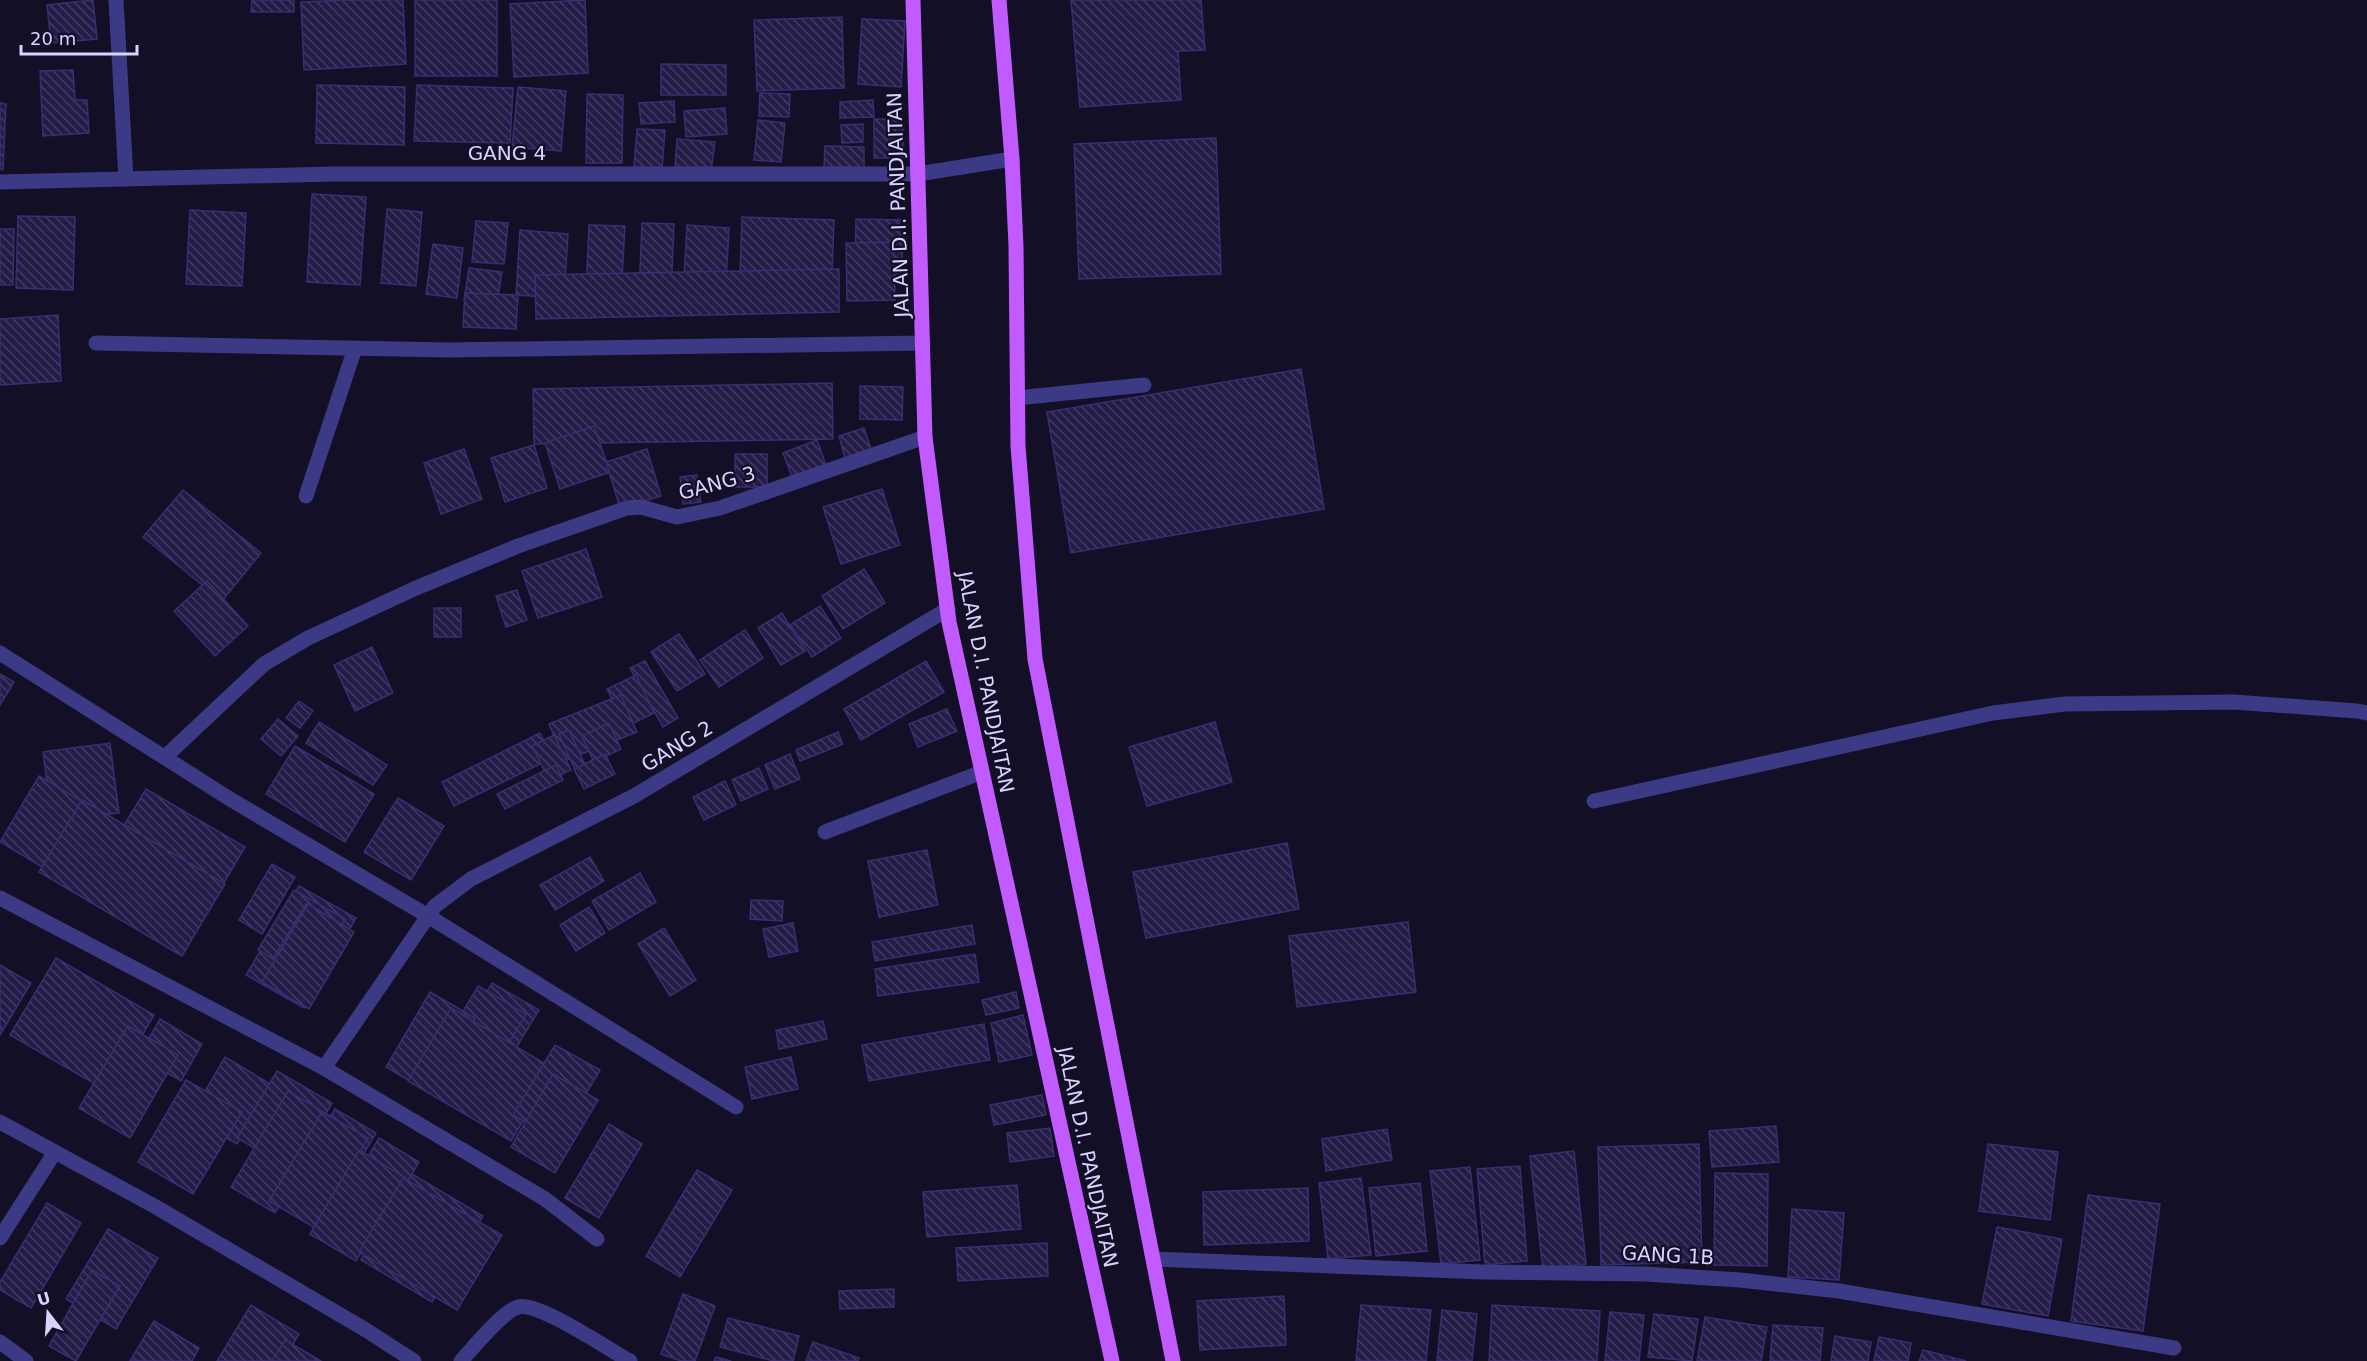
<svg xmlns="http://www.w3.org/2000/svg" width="2367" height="1361" viewBox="0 0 2367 1361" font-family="'DejaVu Sans',sans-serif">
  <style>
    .building { fill: url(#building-back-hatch); stroke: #3b2d73; stroke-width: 1.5 }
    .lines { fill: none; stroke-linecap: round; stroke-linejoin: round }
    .service { stroke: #3d3a85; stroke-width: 15 }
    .minor { stroke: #3d3a85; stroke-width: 15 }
    .primary { stroke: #c25bff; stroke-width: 15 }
    .labels { text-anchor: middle; stroke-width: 4.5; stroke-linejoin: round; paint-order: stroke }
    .street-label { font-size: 20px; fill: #d9d4ff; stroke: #130f26 }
  </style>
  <defs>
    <pattern id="building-back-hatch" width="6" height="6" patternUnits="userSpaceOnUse" patternTransform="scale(1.5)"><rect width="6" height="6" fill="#241b47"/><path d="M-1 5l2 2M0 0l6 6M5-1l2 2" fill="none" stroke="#433b63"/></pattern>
  </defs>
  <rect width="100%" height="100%" fill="#130f26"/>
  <!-- building -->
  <g class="building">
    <path d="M93 0 97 39 51 43 47 5Z"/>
    <path d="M252 0H294V12H251Z"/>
    <path d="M347 0H403L406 64 304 70 301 2Z"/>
    <rect x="415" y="0" width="82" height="76"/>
    <path d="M585 0 588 73 514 77 510 4Z"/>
    <path d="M1071 0H1201L1205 50 1178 51 1181 100 1080 107Z"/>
    <path d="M842 17 844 88 757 91 754 20Z"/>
    <path d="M862 19 905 21 901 87 858 84Z"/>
    <path d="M661 64 726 65V95H661Z"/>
    <path d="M73 70 75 100H87L89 133 43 136 40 71Z"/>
    <path d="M317 85 405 87 404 145 316 143Z"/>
    <path d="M417 85 513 88 510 143 414 141Z"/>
    <path d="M518 87 566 91 561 151 512 147Z"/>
    <path d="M760 93 790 94 789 117 759 116Z"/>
    <path d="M587 94 623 95 622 163H586Z"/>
    <path d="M873 100 874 117 840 118V102Z"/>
    <path d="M674 101 675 122 641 124 639 103Z"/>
    <path d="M0 103 6 104 3 170 0 169Z"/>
    <path d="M725 108 727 134 686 137 684 111Z"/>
    <rect x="874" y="119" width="29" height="39"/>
    <path d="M758 120 785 123 781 162 754 160Z"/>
    <path d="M863 124V142L842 143 841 125Z"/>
    <path d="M637 129 665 130 662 169 634 167Z"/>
    <path d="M1216 138 1221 274 1079 279 1074 144Z"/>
    <path d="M677 139 715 142 711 171 675 168Z"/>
    <path d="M825 146 864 147V168L824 167Z"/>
    <path d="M312 194 366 197 360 285 307 282Z"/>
    <path d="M387 209 422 212 416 286 381 283Z"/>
    <path d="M190 210 246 213 242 286 186 284Z"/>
    <path d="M18 216 75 217 73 290 16 288Z"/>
    <path d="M742 217 834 220 831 304 739 302Z"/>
    <path d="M856 219 903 220 902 274 855 273Z"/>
    <path d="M476 221 508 223 504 264 472 262Z"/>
    <path d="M642 223 674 224 671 294H639Z"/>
    <path d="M589 225 625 226 621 295 586 294Z"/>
    <path d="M687 225 729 228 725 298 683 296Z"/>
    <path d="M0 229H14L13 285H0Z"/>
    <path d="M520 230 568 234 564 298 516 295Z"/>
    <path d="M894 242 895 300 847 301 846 243Z"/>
    <path d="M433 244 463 248 457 298 426 294Z"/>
    <path d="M469 268 502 272 497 304 464 300Z"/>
    <path d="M839 269V312L536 319 535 275Z"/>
    <path d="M465 293 518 295 516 329 463 327Z"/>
    <path d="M58 315 61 381 0 385V319Z"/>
    <path d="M1301 369 1324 509 1071 553 1047 412Z"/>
    <path d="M832 383 833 439 534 444 533 389Z"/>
    <path d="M860 386 903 387 902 420 860 419Z"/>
    <path d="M594 426 610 472 560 489 545 443Z"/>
    <path d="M864 428 871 449 845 458 839 436Z"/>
    <path d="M817 440 827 468 793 480 783 453Z"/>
    <path d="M534 445 547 488 505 502 491 458Z"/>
    <path d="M464 449 482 499 441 514 424 463Z"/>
    <path d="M647 449 661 496 620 508 606 462Z"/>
    <rect x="735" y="454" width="32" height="33"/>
    <path d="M697 475 701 502 683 504 680 477Z"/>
    <path d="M882 489 900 545 841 564 823 507Z"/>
    <path d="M183 490 261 553 222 601 143 537Z"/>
    <path d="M586 549 602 597 538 618 522 571Z"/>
    <path d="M864 569 885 603 843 629 822 596Z"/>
    <path d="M207 581 248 626 215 656 174 611Z"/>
    <path d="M517 590 527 620 506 627 496 596Z"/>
    <path d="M820 606 841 638 812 657 790 625Z"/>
    <rect x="434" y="608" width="27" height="29"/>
    <path d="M782 613 805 651 781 665 758 628Z"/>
    <path d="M745 630 763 658 719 687 700 660Z"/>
    <path d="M679 634 705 674 677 691 651 652Z"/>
    <path d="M372 647 393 693 355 711 334 665Z"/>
    <path d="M645 661 678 718 663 727 630 668Z"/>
    <path d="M926 661 944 692 861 740 844 709Z"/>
    <path d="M0 674 14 682 0 705Z"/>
    <path d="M636 675 654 713 626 727 607 689Z"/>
    <path d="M621 695 637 732 564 761 549 724Z"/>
    <path d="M299 701 313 711 300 728 286 718Z"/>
    <path d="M947 709 957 731 918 747 909 724Z"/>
    <path d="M278 719 298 736 281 756 261 739Z"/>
    <path d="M319 722 387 765 373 785 306 743Z"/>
    <path d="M1215 722 1232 782 1147 806 1129 747Z"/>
    <path d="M609 723 621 749 594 762 582 736Z"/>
    <path d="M569 730 586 767 576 772 559 734Z"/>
    <path d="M838 732 843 744 800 761 796 750Z"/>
    <path d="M540 733 552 758 454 806 442 782Z"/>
    <path d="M554 735 571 770 549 780 532 746Z"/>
    <path d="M110 743 119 813 52 820 43 752Z"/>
    <path d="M295 746 374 794 345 842 266 794Z"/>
    <path d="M605 754 615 774 584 789 574 769Z"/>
    <path d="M790 754 800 779 775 789 765 765Z"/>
    <path d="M556 765 563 780 505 809 497 794Z"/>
    <path d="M759 768 768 789 741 801 732 780Z"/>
    <path d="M39 776 83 802 44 868 0 842Z"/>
    <path d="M725 781 736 805 704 820 693 797Z"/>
    <path d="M146 789 245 847 206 913 106 855Z"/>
    <path d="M398 798 444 826 411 880 364 852Z"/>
    <path d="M82 800 225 884 182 956 39 872Z"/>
    <path d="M1287 843 1299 909 1146 938 1133 872Z"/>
    <path d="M927 850 938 905 879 917 868 861Z"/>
    <path d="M590 857 604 881 555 910 540 885Z"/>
    <path d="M272 864 295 877 262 934 239 920Z"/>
    <path d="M640 873 656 902 609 930 592 901Z"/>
    <path d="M299 886 356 918 304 1008 246 975Z"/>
    <path d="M294 890 345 919 309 980 258 950Z"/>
    <path d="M751 900 783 901 782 921 750 919Z"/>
    <path d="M306 904 345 928 313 982 273 959Z"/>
    <path d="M308 904 354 932 309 1009 262 982Z"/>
    <path d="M589 907 605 933 576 951 560 925Z"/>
    <path d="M1408 922 1416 992 1297 1007 1289 936Z"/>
    <path d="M793 923 798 951 769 957 763 929Z"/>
    <path d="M972 925 975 944 875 961 872 942Z"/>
    <path d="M664 928 696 980 670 996 638 944Z"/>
    <path d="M975 954 979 982 878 996 875 969Z"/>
    <path d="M56 958 154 1015 109 1092 10 1035Z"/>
    <path d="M0 965 31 983 0 1035Z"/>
    <path d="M492 983 539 1010 495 1083 449 1056Z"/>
    <path d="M478 986 526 1014 487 1080 439 1052Z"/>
    <path d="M430 992 475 1018 430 1093 386 1067Z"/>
    <path d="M1016 992 1019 1008 986 1015 982 1000Z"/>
    <path d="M451 1008 554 1069 511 1141 408 1081Z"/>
    <path d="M1023 1015 1032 1055 999 1062 991 1023Z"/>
    <path d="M160 1019 202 1044 181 1081 139 1056Z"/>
    <path d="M823 1021 827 1039 779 1049 776 1030Z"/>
    <path d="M984 1024 990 1060 869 1081 862 1045Z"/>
    <path d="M128 1026 178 1055 130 1138 79 1108Z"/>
    <path d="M555 1045 600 1070 558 1141 513 1115Z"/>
    <path d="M225 1057 272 1085 237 1144 190 1117Z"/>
    <path d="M791 1057 798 1089 752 1099 745 1067Z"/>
    <path d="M277 1071 332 1103 293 1170 237 1138Z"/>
    <path d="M553 1074 598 1100 555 1173 511 1147Z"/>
    <path d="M186 1080 242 1112 193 1194 138 1162Z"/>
    <path d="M288 1091 332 1117 275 1213 231 1187Z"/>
    <path d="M1042 1095 1046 1115 994 1125 990 1105Z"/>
    <path d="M335 1109 376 1133 336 1200 295 1175Z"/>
    <path d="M322 1112 368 1138 315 1228 269 1201Z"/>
    <path d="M609 1124 642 1144 599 1218 565 1198Z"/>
    <path d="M1776 1126 1779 1162 1712 1167 1709 1131Z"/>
    <path d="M1050 1128 1054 1156 1010 1162 1007 1133Z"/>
    <path d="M1387 1129 1392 1160 1326 1171 1322 1139Z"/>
    <path d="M379 1138 419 1162 377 1232 337 1209Z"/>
    <path d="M1699 1144 1702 1262 1601 1265 1598 1147Z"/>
    <path d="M1988 1144 2058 1152 2050 1220 1979 1211Z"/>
    <path d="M359 1150 406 1178 356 1261 310 1234Z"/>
    <path d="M1574 1151 1586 1264 1543 1269 1530 1156Z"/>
    <path d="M1520 1166 1527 1261 1485 1265 1477 1169Z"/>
    <path d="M1470 1167 1480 1260 1441 1264 1430 1171Z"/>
    <path d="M697 1170 732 1190 680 1277 646 1256Z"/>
    <path d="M1715 1173 1768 1174 1767 1266 1714 1265Z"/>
    <path d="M412 1174 483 1216 432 1302 361 1260Z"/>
    <path d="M403 1178 502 1235 457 1310 359 1252Z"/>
    <path d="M1361 1178 1371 1255 1328 1259 1319 1183Z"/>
    <path d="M1420 1183 1427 1251 1376 1256 1369 1188Z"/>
    <path d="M1017 1185 1021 1229 927 1237 923 1192Z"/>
    <path d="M1308 1188 1309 1241 1204 1245 1203 1192Z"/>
    <path d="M2088 1195 2160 1204 2143 1331 2071 1321Z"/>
    <path d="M47 1203 81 1223 31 1308 0 1290V1282Z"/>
    <path d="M1792 1209 1844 1213 1839 1280 1788 1277Z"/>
    <path d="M1997 1227 2062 1239 2048 1316 1982 1304Z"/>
    <path d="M108 1229 158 1258 116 1329 66 1299Z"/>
    <path d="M1047 1243 1048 1276 958 1281 956 1248Z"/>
    <path d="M92 1270 120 1286 76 1361 49 1346Z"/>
    <path d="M894 1289V1307L840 1309 839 1291Z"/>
    <path d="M683 1294 715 1306 695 1361H681L661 1354Z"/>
    <path d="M1284 1296 1286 1345 1200 1350 1197 1301Z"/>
    <path d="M251 1305 299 1334 283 1361H217Z"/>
    <path d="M1361 1305 1431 1310 1426 1361H1356Z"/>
    <path d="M1492 1305 1600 1311 1597 1361H1489Z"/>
    <path d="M1442 1310 1477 1314 1472 1361H1437Z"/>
    <path d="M1610 1312 1644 1315 1639 1361H1605Z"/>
    <path d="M1654 1314 1698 1319 1692 1361 1648 1357Z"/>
    <path d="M1705 1317 1767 1327 1761 1361H1697Z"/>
    <path d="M728 1318 799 1336 793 1361H774L720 1347Z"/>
    <path d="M154 1321 199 1348 192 1361H130Z"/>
    <path d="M1773 1325 1823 1328 1820 1361H1770Z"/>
    <path d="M1835 1336 1871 1342 1868 1361H1831Z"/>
    <path d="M1879 1337 1911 1343 1908 1361H1874Z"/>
    <path d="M285 1340 321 1361H272Z"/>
    <path d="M813 1342 859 1358 858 1361H806Z"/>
    <path d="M1923 1350 1966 1361H1919Z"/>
    <path d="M716 1357 731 1361H714Z"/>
  </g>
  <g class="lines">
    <!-- service -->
    <g class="service">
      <path d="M96 343 449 350 923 343"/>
      <path d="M1017 398 1144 385"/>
      <path d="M306 496 355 348"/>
      <path d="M1594 801 1993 713 2065 704 2234 702 2357 711 2367 713"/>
      <path d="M825 832 982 772"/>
    </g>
    <!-- minor -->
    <g class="minor">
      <path d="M116 0 126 179"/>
      <path d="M0 182 334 174H918L1012 159"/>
      <path d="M0 653 230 799 428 916 736 1107"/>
      <path d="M165 757 264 664 308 638 416 588 518 546 627 508 641 507 677 517 720 508 925 437"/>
      <path d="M0 898 324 1068 545 1199 597 1239"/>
      <path d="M324 1068 435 906 471 879 634 796 948 609"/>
      <path d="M0 1122 156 1207 366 1330 414 1361"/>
      <path d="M0 1238 55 1152"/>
      <path d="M1154 1259 1483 1272 1645 1274 1740 1280 1839 1291 2174 1348"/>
      <path d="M0 1342 26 1361"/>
      <path d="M461 1361C473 1348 503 1311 518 1307 538 1301 609 1350 630 1361"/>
    </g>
    <!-- primary -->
    <g class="primary">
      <path d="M913 0 925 437 949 622 1112 1361"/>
      <path d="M999 0 1012 159 1016 246 1018 446 1035 659 1173 1361"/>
    </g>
  </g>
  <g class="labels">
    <!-- street labels -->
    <g class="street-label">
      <text x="507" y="160">GANG 4</text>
      <text transform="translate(898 205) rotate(-92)" y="7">JALAN D.I. PANDJAITAN</text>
      <text transform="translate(717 483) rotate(-15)" y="7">GANG 3</text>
      <text transform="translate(986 682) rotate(79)" y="7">JALAN D.I. PANDJAITAN</text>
      <text transform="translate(677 746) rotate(-31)" y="7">GANG 2</text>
      <text transform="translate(1088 1157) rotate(78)" y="7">JALAN D.I. PANDJAITAN</text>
      <text transform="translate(1668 1255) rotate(3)" y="7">GANG 1B</text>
    </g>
  </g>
  <!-- north arrow -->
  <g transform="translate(48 1313) rotate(343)" stroke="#130f26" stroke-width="4.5" paint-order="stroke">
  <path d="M0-4.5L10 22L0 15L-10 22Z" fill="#d9d4ff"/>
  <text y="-9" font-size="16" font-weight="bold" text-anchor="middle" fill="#d9d4ff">U</text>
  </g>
  <!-- scale -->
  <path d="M21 45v9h116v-9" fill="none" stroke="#d9d4ff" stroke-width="3"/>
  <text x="30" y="45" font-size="18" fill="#d9d4ff" stroke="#130f26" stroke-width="4.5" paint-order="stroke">20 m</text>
</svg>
